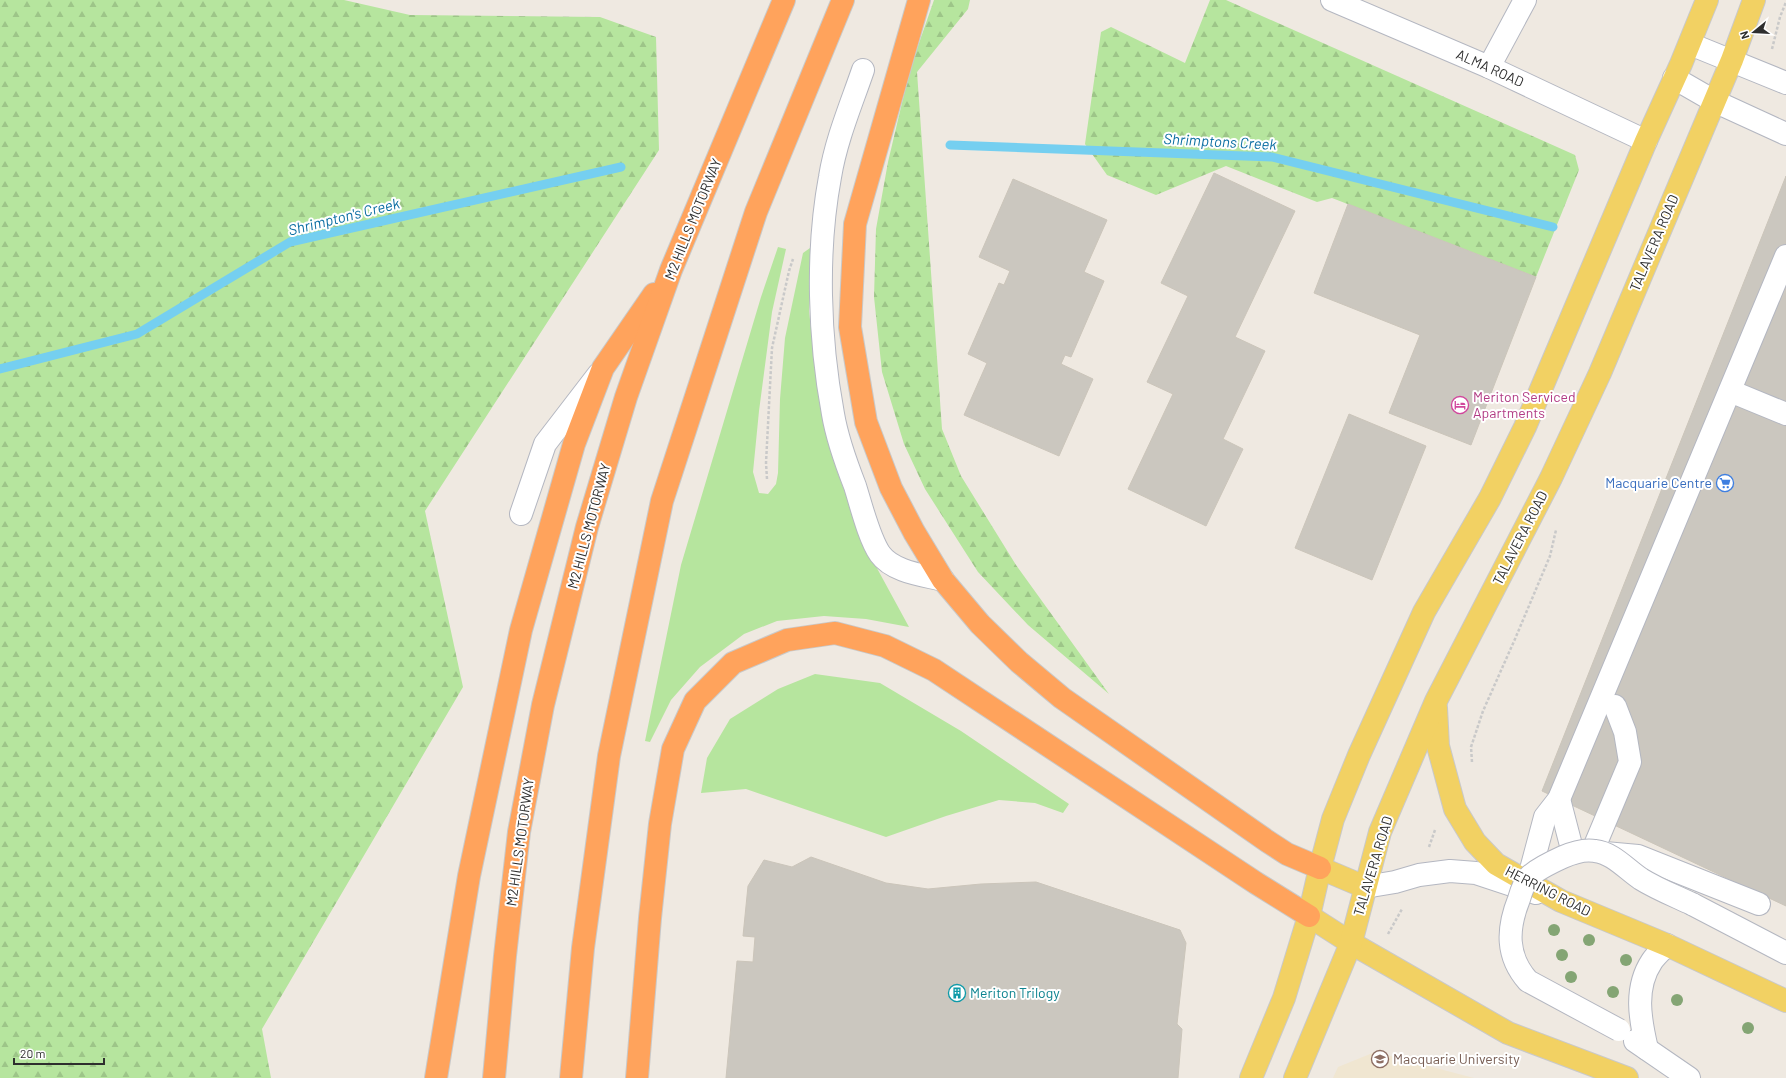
<svg xmlns="http://www.w3.org/2000/svg" width="1786" height="1078" viewBox="0 0 1786 1078" font-family="Barlow,sans-serif">
  <style>
    .education { fill: #f0e6d1 }
    .grass { fill: #b6e59e }
    .forest { fill: url(#forest-firs) }
    .lines { fill: none; stroke-linecap: round; stroke-linejoin: round }
    .stream { stroke: #75cff0; stroke-width: 9 }
    .building { fill: #cbc7bf; stroke: #cbc5ba }
    .minor-casing { stroke: #b4b7c1; stroke-width: 24 }
    .major-casing { stroke: #c9c9c9; stroke-width: 24 }
    .highway-casing { stroke: #c9c9c9; stroke-width: 24 }
    .path { stroke: #c9c9c9; stroke-width: 2.5; stroke-dasharray: 3 2; stroke-linecap: butt }
    .minor { stroke: #fff; stroke-width: 22 }
    .major { stroke: #f2d163; stroke-width: 22 }
    .highway { stroke: #ffa35c; stroke-width: 22 }
    .minor-bridge-casing { stroke: #b4b7c1; stroke-width: 24; stroke-linecap: butt }
    .minor-bridge { stroke: #fff; stroke-width: 22 }
    .tree { fill: #84a574 }
    .labels { text-anchor: middle; stroke-width: 4; stroke-linejoin: round; paint-order: stroke }
    .street-label { font-size: 14px; fill: #2e2e2e; stroke: #fff }
    .hotel-label { font-size: 14px; fill: #b23c85; stroke: #fff; text-anchor: start }
    .shop-label { font-size: 14px; fill: #366cbe; stroke: #fff; text-anchor: end }
    .culture-label { font-size: 14px; fill: #0d838f; stroke: #fff; text-anchor: start }
    .education-label { font-size: 14px; fill: #785e54; stroke: #fff; text-anchor: start }
    .water-label { font-size: 15px; font-style: italic; fill: #0d6fa3; stroke: #fff }
  </style>
  <defs>
    <pattern id="forest-firs" width="22" height="20" patternUnits="userSpaceOnUse"><rect width="22" height="20" fill="#b6e59e"/><path d="M5 1l3.5 6h-7zM16 11l3.5 6h-7z" fill="#9dc588"/></pattern>
  </defs>
  <rect width="100%" height="100%" fill="#efe9e1"/>
  <!-- education -->
  <path class="education" d="M1375 1052 1474 1078H1333L1338 1067Z"/>
  <!-- grass -->
  <g class="grass">
    <path d="M778 247 786 249 772 312 759 411 753 472 759 493 768 494 776 484 778 473 780 399 785 338 803 253 810 248 812 256 809 311 817 380 837 471 866 548 909 627 866 619 824 616 777 621 744 634 700 667 671 700 650 742 645 741 681 565 761 297Z"/>
    <path d="M815 674 880 683 961 731 1069 804 1063 813 1035 803 999 800 946 816 886 837 746 789 701 793 707 758 730 719 778 689Z"/>
  </g>
  <!-- forest -->
  <g class="forest">
    <path d="M0 0H344L410 15 600 17 656 37 659 150 425 511 463 687 262 1029 271 1078H0Z"/>
    <path d="M934 0H970L968 9 917 72 942 429 961 476 1016 565 1109 694 1028 625 978 572 925 489 904 444 882 372 874 297 876 229 888 162 910 69Z"/>
    <path d="M1210 0H1226L1575 155 1579 170 1536 277 1332 198 1317 202 1226 166 1156 195 1107 175 1085 144 1101 32 1111 27 1185 63Z"/>
  </g>
  <g class="lines">
    <!-- stream -->
    <g class="stream">
      <path d="M950 145 1272 157 1553 227"/>
      <path d="M0 369 137 334 290 242 621 167"/>
    </g>
  </g>
  <!-- building -->
  <g class="building">
    <path d="M1214 173 1295 211 1235 337 1265 351 1223 439 1243 449 1206 526 1128 489 1173 394 1147 382 1188 296 1161 283Z"/>
    <path d="M1786 176V906L1542 791Z"/>
    <path d="M1013 179 1107 220 1084 272 1104 281 1071 357 1065 355 1061 364 1093 379 1059 456 964 415 987 363 968 354 999 283 1004 285 1010 271 979 257Z"/>
    <path d="M1348 204 1536 277 1471 445 1389 413 1420 335 1314 293Z"/>
    <path d="M1349 414 1426 446 1372 580 1295 548Z"/>
    <path d="M811 857 886 883 928 889 981 884 1036 882 1180 930 1186 943 1177 1024 1182 1029 1178 1078H726L737 961 753 962 755 937 743 936 748 886 764 860 792 867Z"/>
  </g>
  <g class="lines">
    <!-- minor casing -->
    <g class="minor-casing">
      <g id="minor">
        <path d="M1332 0 1489 67 1646 141"/>
        <path d="M1690 44 1786 83"/>
        <path d="M1489 67 1525 0"/>
        <path d="M863 70C851 105 836 140 830 177 816 252 819 339 833 414 837 438 846 463 855 486 861 505 869 538 880 554 893 572 923 575 943 580"/>
        <path d="M1674 78 1714 101 1786 134"/>
        <path d="M1730 391 1786 414"/>
        <path d="M521 514 545 444 598 375"/>
        <path d="M1559 799 1573 853"/>
        <path d="M1593 850 1630 762 1625 732 1615 706"/>
        <path d="M1605 853 1638 856 1759 904"/>
        <path d="M1529 877 1545 817 1559 799 1786 256"/>
        <path d="M1365 887 1395 882 1419 875 1450 871 1476 873 1536 893"/>
        <path d="M1692 904 1786 953"/>
        <path d="M1635 1041 1689 1078"/>
        <path d="M1647 1049C1640 1019 1634 988 1652 961 1656 955 1662 950 1667 945"/>
      </g>
    </g>
    <!-- major casing -->
    <g class="major-casing">
      <g id="major">
        <path d="M1436 708 1438 746 1455 809 1475 842 1496 864 1561 901 1667 945 1786 1001"/>
        <path d="M1320 868 1365 887"/>
        <path d="M1309 916 1351 943 1508 1033 1627 1078"/>
        <path d="M1251 1078 1284 998 1309 916 1320 868 1333 819 1359 755 1424 612 1490 498 1525 427 1646 141 1681 64 1707 0"/>
        <path d="M1295 1078 1351 943 1380 832 1436 701 1551 478 1600 373 1732 60 1754 0"/>
      </g>
    </g>
    <!-- highway casing -->
    <g class="highway-casing">
      <g id="highway">
        <path d="M919 0 855 224 850 327 866 422 891 488 914 532 943 580 980 624 1019 662 1062 698 1267 841 1287 854 1320 868"/>
        <path d="M436 1078 469 876 521 630 574 444 603 368 654 294"/>
        <path d="M494 1078 505 956 519 832 543 705 587 527 626 397 671 270 784 0"/>
        <path d="M571 1078 583 948 609 756 662 501 756 212 843 0"/>
        <path d="M637 1078 650 918 660 824 673 749 695 701 733 663 787 640 835 633 885 646 934 670 1256 883 1309 916"/>
      </g>
    </g>
    <!-- path -->
    <g class="path">
      <path d="M1772 49 1780 17 1786 2"/>
      <path d="M767 479 766 463 772 348 789 271 793 259"/>
      <path d="M1472 762 1471 747 1483 711 1515 639 1550 556 1556 530"/>
      <path d="M1429 847 1435 830"/>
      <path d="M1388 934 1402 909"/>
    </g>
    <!-- minor -->
    <use href="#minor" class="minor"/>
    <!-- major -->
    <use href="#major" class="major"/>
    <!-- highway -->
    <use href="#highway" class="highway"/>
    <!-- minor-bridge casing -->
    <g class="minor-bridge-casing">
      <path id="minor-bridge" d="M1619 1030 1528 981C1506 956 1507 929 1519 899 1521 892 1524 883 1529 877 1537 869 1552 862 1563 857 1572 853 1585 849 1595 851 1613 853 1626 869 1641 879 1657 889 1675 896 1692 904"/>
    </g>
    <!-- minor-bridge -->
    <use href="#minor-bridge" class="minor-bridge"/>
  </g>
  <!-- trees -->
  <g class="tree">
    <circle cx="1554" cy="930" r="6"/>
    <circle cx="1589" cy="940" r="6"/>
    <circle cx="1562" cy="955" r="6"/>
    <circle cx="1626" cy="960" r="6"/>
    <circle cx="1571" cy="977" r="6"/>
    <circle cx="1613" cy="992" r="6"/>
    <circle cx="1677" cy="1000" r="6"/>
    <circle cx="1748" cy="1028" r="6"/>
  </g>
  <!-- icons -->
  <defs>
    <g id="hotel-ring" transform="scale(0.9)"><circle r="9.5" fill="#fff" stroke="#d1479c" stroke-width="1.5"/><path d="M-6-4.5h1.5V1H6V5H4.5V3h-9V5H-6ZM-4 0a1.8 1.8 0 1 1 3.6 0ZM.5 0V-2.5h3Q6-2.5 6 0Z" fill="#d1479c"/></g>
    <g id="supermarket-ring" transform="scale(0.9)"><circle r="9.5" fill="#fff" stroke="#3f7fe0" stroke-width="1.5"/><path d="M-6-5.5h2.5l.6 2H6L4.5 2H-2.5L-4.4-4H-6ZM-1.5 3.2a1.3 1.3 0 1 0 .1 0ZM3 3.2a1.3 1.3 0 1 0 .1 0Z" fill="#3f7fe0"/></g>
    <g id="building-ring" transform="scale(0.9)"><circle r="9.5" fill="#fff" stroke="#0f9aa8" stroke-width="1.5"/><path d="M-4-6H4V6H1V3H-1V6H-4ZM-2.5-4.3h1.7v1.8h-1.7ZM.8-4.3h1.7v1.8H.8ZM-2.5-1h1.7V.8h-1.7ZM.8-1h1.7V.8H.8Z" fill="#0f9aa8"/></g>
    <g id="university-ring" transform="scale(0.9)"><circle r="9.5" fill="#fff" stroke="#8d6e63" stroke-width="1.5"/><path d="M0-5L7-2L0 1L-7-2ZM-4 1L0 2.5L4 1V4Q0 6-4 4Z" fill="#8d6e63"/></g>
  </defs>
  <g fill-rule="evenodd">
    <use href="#hotel-ring" x="1460" y="405"/>
    <use href="#supermarket-ring" x="1725" y="483"/>
    <use href="#building-ring" x="957" y="993"/>
    <use href="#university-ring" x="1380" y="1059"/>
  </g>
  <g class="labels">
    <!-- street labels -->
    <g class="street-label">
      <text transform="translate(1490 68) rotate(24)" y="5">ALMA ROAD</text>
      <text transform="translate(693 219) rotate(-68)" y="5">M2 HILLS MOTORWAY</text>
      <text transform="translate(1654 243) rotate(-67)" y="5">TALAVERA ROAD</text>
      <text transform="translate(589 526) rotate(-75)" y="5">M2 HILLS MOTORWAY</text>
      <text transform="translate(1520 538) rotate(-63)" y="5">TALAVERA ROAD</text>
      <text transform="translate(520 842) rotate(-82)" y="5">M2 HILLS MOTORWAY</text>
      <text transform="translate(1373 866) rotate(-73)" y="5">TALAVERA ROAD</text>
      <text transform="translate(1548 891) rotate(27)" y="5">HERRING ROAD</text>
    </g>
    <!-- hotel labels -->
    <g class="hotel-label">
      <text x="1473" y="402">Meriton Serviced<tspan x="1473" dy="16">Apartments</tspan></text>
    </g>
    <!-- shop labels -->
    <g class="shop-label">
      <text x="1712" y="488">Macquarie Centre</text>
    </g>
    <!-- culture labels -->
    <g class="culture-label">
      <text x="970" y="998">Meriton Trilogy</text>
    </g>
    <!-- education labels -->
    <g class="education-label">
      <text x="1393" y="1064">Macquarie University</text>
    </g>
    <!-- water labels -->
    <g class="water-label">
      <text transform="translate(1220 142) rotate(3)" y="5">Shrimptons Creek</text>
      <text transform="translate(344 217) rotate(-14)" y="5">Shrimpton's Creek</text>
    </g>
  </g>
  <!-- north arrow -->
  <g transform="translate(1754 32) rotate(252)" stroke="#ffffff" stroke-width="3" paint-order="stroke">
  <path d="M0-3L7 15L0 10L-7 15Z" fill="#2e2e2e"/>
  <text y="-6" font-size="11" font-weight="bold" text-anchor="middle" fill="#2e2e2e">N</text>
  </g>
  <!-- scale -->
  <path d="M14 1058v6h90v-6" fill="none" stroke="#2e2e2e" stroke-width="2"/>
  <text x="20" y="1058" font-size="12" fill="#2e2e2e" stroke="#ffffff" stroke-width="3" paint-order="stroke">20 m</text>
</svg>
